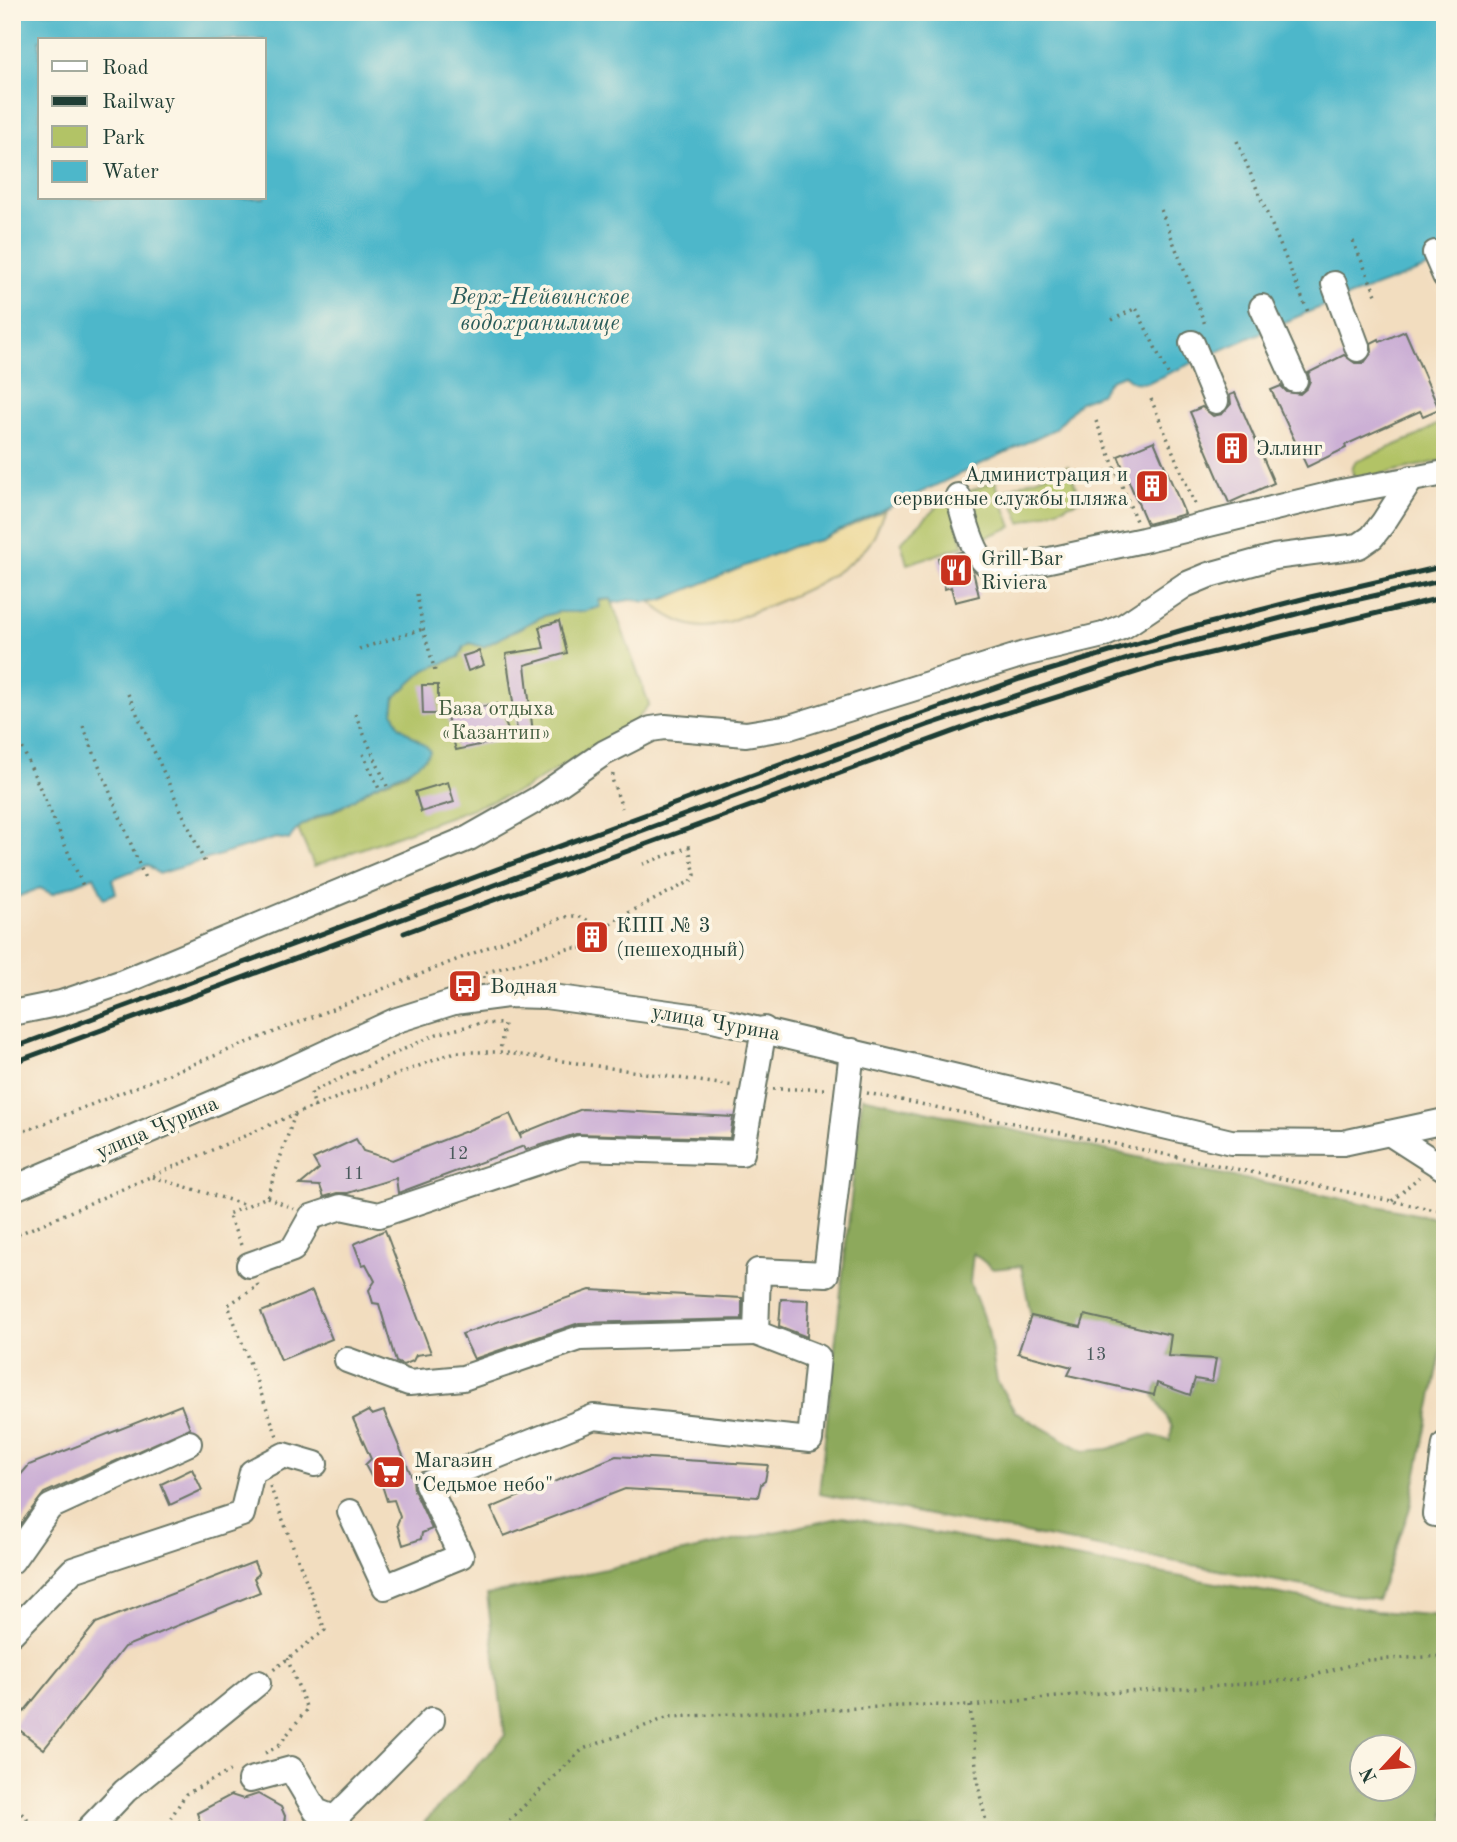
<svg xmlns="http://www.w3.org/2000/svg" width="1457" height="1842" viewBox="0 0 1457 1842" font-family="'Old Standard TT',serif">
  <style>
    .green { fill: #b2c366; stroke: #68804d; stroke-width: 2 }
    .forest { fill: #8da95b; stroke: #567348; stroke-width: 2; fill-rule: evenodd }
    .sand { fill: #eeda9e; stroke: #868c69; stroke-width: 2 }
    .water { fill: #4db7ca; stroke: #367a7f; stroke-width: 2; fill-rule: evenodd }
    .building { fill: #ccb0d5 }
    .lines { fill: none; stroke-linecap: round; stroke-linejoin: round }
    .minor-casing { stroke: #697565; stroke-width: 28 }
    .path { stroke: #697565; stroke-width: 3.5; stroke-dasharray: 2 5; stroke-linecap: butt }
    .minor { stroke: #fff; stroke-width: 24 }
    .rail { stroke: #1f3d34; stroke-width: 5 }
    .labels { text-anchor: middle; stroke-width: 7; stroke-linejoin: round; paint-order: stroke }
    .number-label { font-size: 18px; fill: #4a5a5c }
    .poi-label { font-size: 21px; fill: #1f3d34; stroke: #fcf5e5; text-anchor: start }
    .park-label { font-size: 21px; fill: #445e40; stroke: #fcf5e5 }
    .street-label { font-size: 21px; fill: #1f3d34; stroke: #fcf5e5 }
    .water-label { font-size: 23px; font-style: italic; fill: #2a5c5a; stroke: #fcf5e5 }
  </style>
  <rect width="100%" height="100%" fill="#fcf5e5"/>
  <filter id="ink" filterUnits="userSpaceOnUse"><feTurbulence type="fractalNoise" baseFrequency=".0143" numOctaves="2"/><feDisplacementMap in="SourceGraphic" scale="14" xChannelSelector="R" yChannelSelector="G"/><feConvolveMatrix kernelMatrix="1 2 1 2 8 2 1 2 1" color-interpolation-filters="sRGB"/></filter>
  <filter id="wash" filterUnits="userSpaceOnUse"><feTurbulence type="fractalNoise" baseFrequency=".00686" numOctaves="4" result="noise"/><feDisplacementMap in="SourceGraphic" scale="28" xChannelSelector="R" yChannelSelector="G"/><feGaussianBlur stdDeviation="1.57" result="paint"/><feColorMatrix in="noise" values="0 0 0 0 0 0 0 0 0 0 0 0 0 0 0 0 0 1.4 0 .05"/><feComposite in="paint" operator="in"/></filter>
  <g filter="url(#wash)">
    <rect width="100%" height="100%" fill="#f2ddbf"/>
    <!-- green -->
    <g class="green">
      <path d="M1445 424V460L1359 479 1354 477 1352 470 1355 462 1415 437 1436 425Z"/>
      <path d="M1068 466 1081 500 1021 523 1008 489Z"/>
      <path d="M995 481 1012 527 983 538 965 493Z"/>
      <path d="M948 496 964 546 907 564 901 542Z"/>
      <path d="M611 599 649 704 635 722 522 790 314 866 297 827 342 807 374 786 407 773 416 763 425 758 421 742 399 726 393 712 395 697 425 670 459 657 464 646 470 643 483 647 541 617 558 612H582L599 607V601Z"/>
    </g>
    <!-- forest -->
    <g class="forest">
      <path d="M862 1097 1137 1157 1445 1220V1333L1410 1508 1377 1600 819 1494ZM973 1253 993 1269 1021 1266 1031 1316 1081 1327 1171 1335 1168 1356 1216 1359 1212 1382 1195 1379 1190 1394 1157 1383 1154 1395 1172 1427 1170 1441 1150 1435 1108 1449 1084 1451 1015 1412 997 1381 988 1330 970 1283Z"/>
      <path d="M843 1517 1375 1611 1445 1616V1830H417L505 1736 487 1595ZM1362 1748H1404V1790H1362Z"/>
    </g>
    <!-- sand -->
    <path class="sand" d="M885 510C879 522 875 539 866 548 834 581 791 597 750 613 735 619 719 627 703 627 684 626 664 615 651 602L662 600 794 546 820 540Z"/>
    <!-- water -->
    <path class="water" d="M12 12H1445V261L1308 312 1147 383 1133 382 1124 375 1110 380 1100 394 1080 402 1055 429 820 540 794 546 662 600 644 602 635 599 613 603 611 599 599 600 600 607 582 612H558L541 617 483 647 470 643 464 647 459 657 425 670 395 697 393 712 399 726 428 748 430 752C415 771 395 775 375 785 362 792 351 803 338 808 318 817 300 821 289 840L276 838 159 874 148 865 112 879 116 893 104 898 94 876 52 894 40 888 12 899ZM40 40H264V198H40Z"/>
    <g id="blocks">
      <!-- building -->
      <g class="building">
        <path d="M1405 331 1439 409 1423 416 1420 411 1345 445 1346 448 1307 467 1271 390 1281 386 1287 392 1300 394 1307 388 1310 381 1308 373 1344 355 1355 363H1364L1372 352 1371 343 1379 339 1380 342Z"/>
        <path d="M1235 393 1274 483 1229 503 1190 412 1202 407 1213 416 1222 414 1231 404 1230 395Z"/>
        <path d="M1154 441 1185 514 1147 524 1118 456Z"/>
        <path d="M961 552 973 571 979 596 955 602 951 587 945 589 938 558Z"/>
        <path d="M559 621 567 653 525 665 533 733 518 737 506 654 544 648 539 627Z"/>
        <path d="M479 651 484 665 468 671 463 656Z"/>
        <path d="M422 685H438V714H423Z"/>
        <path d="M498 704 511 738 456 750 446 713Z"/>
        <path d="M448 782 454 802 421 812 415 792Z"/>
        <path d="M582 1109 733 1117 730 1138 576 1134 526 1150 524 1146 398 1193 396 1178 348 1193H337L324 1197 320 1186 300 1185 319 1169 313 1159 356 1139 363 1151 392 1160 510 1114 521 1138 520 1134Z"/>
        <path d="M385 1230 431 1353 416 1355 413 1361 403 1365 396 1362 379 1304 373 1303 369 1290 375 1281 366 1264 362 1265 354 1244Z"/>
        <path d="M590 1290 742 1298V1319L579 1323 474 1359 462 1334Z"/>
        <path d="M312 1291 332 1339 281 1360 261 1312Z"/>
        <path d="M781 1299 809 1300 807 1337 779 1326Z"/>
        <path d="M1085 1315 1171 1335 1168 1356 1216 1359 1212 1382 1195 1379 1190 1395 1157 1383 1154 1395 1068 1375 1072 1367 1018 1353 1031 1316 1081 1327Z"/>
        <path d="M181 1405 190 1428 44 1493 12 1535V1485L29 1465Z"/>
        <path d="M368 1411 372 1415 384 1411 413 1479 414 1490 432 1529 422 1533 421 1539 403 1545 397 1524 400 1517 394 1500 387 1501 381 1482 372 1478 365 1465 371 1459 353 1419Z"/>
        <path d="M616 1456 768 1465 765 1481 761 1484 758 1497 625 1489 504 1536 491 1508Z"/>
        <path d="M192 1469 202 1490 170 1505 161 1484Z"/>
        <path d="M254 1562 259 1574 254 1578 260 1592 124 1647 44 1749 13 1725 96 1623Z"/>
        <path d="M258 1794 281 1807 285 1816 283 1830H203L197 1813 231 1795 243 1799Z"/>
      </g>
    </g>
  </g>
  <g filter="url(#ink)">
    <use href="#blocks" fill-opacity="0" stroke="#697565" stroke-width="2"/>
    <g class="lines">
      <!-- minor casing -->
      <g class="minor-casing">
        <g id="minor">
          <path d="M1435 253 1445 276"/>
          <path d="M1334 284 1358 349"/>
          <path d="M1262 307 1295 380"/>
          <path d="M1192 343 1216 401"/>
          <path d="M958 496C963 513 972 553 986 563 992 568 1000 568 1007 569L1143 540 1341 492 1445 473"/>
          <path d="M12 1013 61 1003 123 982 469 838 536 800 604 753 651 729 665 727 746 734 790 727 1024 654 1103 635 1124 626 1185 585 1209 575 1274 557 1359 546 1372 537 1383 523 1412 478"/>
          <path d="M1389 1133 1445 1169"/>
          <path d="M12 1189 270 1079 397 1020 454 1002 507 995 545 996 713 1019 1231 1142 1343 1143 1445 1121"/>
          <path d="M249 1265 293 1249 311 1217 341 1207 379 1215 580 1148 742 1153 764 1029"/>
          <path d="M347 1360 409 1383 463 1378 580 1338 756 1333 758 1271 826 1274 852 1051"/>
          <path d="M1445 1444 1435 1514 1445 1515"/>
          <path d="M350 1512 385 1587 461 1556 427 1484 594 1417 810 1440 818 1357 756 1333"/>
          <path d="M12 1561 50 1507 189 1443"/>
          <path d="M12 1633 73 1570 242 1514 252 1472 284 1455 315 1464"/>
          <path d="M250 1780 291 1769 316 1811 334 1818"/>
          <path d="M88 1830 125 1791 258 1683"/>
          <path d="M323 1830 432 1720"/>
        </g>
      </g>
      <!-- path -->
      <g class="path">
        <path d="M1237 141 1308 312"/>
        <path d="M1161 210 1206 327"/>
        <path d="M1353 241 1377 297"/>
        <path d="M1112 320 1136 308 1168 374"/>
        <path d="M1151 399 1196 507"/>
        <path d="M1096 421 1136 521"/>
        <path d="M417 594 423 629 435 671"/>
        <path d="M359 649 423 629"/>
        <path d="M128 694 205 863"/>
        <path d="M355 714 387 786"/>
        <path d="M83 726 146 881"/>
        <path d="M14 729 83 886"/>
        <path d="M363 754 380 791"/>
        <path d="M613 774 612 779 622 808"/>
        <path d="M12 884 19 901"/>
        <path d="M484 978V973L571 948H586L599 943 608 926 618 918 691 881 695 875 689 847 643 864"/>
        <path d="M773 1089H828"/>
        <path d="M867 1093 1445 1212"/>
        <path d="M315 1108 311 1092 437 1034 481 1023 504 1024 500 1052"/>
        <path d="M12 1136 562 918C580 912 591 921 603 934"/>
        <path d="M153 1177 246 1205"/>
        <path d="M267 1197 294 1209"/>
        <path d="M1392 1201 1419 1177"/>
        <path d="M12 1237 295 1114 455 1052H500L734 1086"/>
        <path d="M241 1245 228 1214 267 1197 295 1114"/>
        <path d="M257 1284 258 1286 228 1305 277 1436"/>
        <path d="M270 1486 325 1630 273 1670"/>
        <path d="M970 1706 978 1786 988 1830"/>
        <path d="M279 1745 307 1709 287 1658"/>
        <path d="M265 1753 279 1746"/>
        <path d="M12 1819 19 1811 27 1819 14 1830"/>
        <path d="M163 1830 186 1794 230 1771"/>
        <path d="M499 1830 583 1749 669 1717 922 1705 970 1706 1085 1694 1197 1688 1301 1679 1368 1660 1445 1656"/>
      </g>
      <!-- minor -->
      <use href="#minor" class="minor"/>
      <!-- rail -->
      <g class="rail">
        <path d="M404 933 993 717 1156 666 1445 597"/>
        <path d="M12 1048 861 735 1020 679 1186 629 1306 598 1445 566"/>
        <path d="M12 1063 928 725 1130 658 1319 608 1445 580"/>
      </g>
    </g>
  </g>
  <!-- icons -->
  <defs>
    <g id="building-square" transform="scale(1.75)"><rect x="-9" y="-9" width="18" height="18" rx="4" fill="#c8321e" stroke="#fcf5e5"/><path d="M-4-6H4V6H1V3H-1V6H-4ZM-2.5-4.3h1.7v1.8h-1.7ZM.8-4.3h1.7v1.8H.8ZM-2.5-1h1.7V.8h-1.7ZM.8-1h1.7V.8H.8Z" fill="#fff"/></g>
    <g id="restaurant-square" transform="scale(1.75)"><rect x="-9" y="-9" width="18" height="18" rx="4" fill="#c8321e" stroke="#fcf5e5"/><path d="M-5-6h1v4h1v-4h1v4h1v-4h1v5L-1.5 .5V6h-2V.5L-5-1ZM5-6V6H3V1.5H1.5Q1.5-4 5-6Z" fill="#fff"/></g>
    <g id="bus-square" transform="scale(1.75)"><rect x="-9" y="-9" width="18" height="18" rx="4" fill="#c8321e" stroke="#fcf5e5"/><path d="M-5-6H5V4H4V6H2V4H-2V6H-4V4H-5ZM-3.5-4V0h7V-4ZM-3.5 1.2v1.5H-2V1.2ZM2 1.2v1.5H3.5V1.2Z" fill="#fff"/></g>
    <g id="supermarket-square" transform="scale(1.75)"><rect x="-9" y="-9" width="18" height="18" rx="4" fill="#c8321e" stroke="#fcf5e5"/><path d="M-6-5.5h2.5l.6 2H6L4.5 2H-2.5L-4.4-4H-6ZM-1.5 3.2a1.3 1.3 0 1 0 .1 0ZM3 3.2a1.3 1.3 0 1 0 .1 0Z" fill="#fff"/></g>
  </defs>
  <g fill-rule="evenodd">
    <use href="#building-square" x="1232" y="448"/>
    <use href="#building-square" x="1152" y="486"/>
    <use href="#restaurant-square" x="956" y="570"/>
    <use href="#building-square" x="592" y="937"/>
    <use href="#bus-square" x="465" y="986"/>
    <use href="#supermarket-square" x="389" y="1472"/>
  </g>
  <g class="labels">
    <!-- number labels -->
    <g class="number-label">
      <text x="458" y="1159">12</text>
      <text x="354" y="1179">11</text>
      <text x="1096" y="1360">13</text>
    </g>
    <!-- poi labels -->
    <g class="poi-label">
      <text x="1256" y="455">Эллинг</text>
      <text x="1128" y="481" text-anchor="end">Администрация и<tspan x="1128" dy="24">сервисные службы пляжа</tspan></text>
      <text x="981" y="565">Grill-Bar<tspan x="981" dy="24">Riviera</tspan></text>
      <text x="616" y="932">КПП № 3<tspan x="616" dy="24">(пешеходный)</tspan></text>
      <text x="490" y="993">Водная</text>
      <text x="414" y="1467">Магазин<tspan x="414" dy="24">"Седьмое небо"</tspan></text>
    </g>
    <!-- park labels -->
    <g class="park-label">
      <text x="496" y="715">База отдыха<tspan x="496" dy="24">«Казантип»</tspan></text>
    </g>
    <!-- street labels -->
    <g class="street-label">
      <text transform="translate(716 1022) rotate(10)" y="7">улица Чурина</text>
      <text transform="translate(157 1127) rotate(-23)" y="7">улица Чурина</text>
    </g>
    <!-- water labels -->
    <g class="water-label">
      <text x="540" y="304">Верх-Нейвинское<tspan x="540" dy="26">водохранилище</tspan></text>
    </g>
  </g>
  <!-- margin -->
  <rect width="1457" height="1842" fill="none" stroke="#fcf5e5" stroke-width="42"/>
  <!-- legend -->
  <rect x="38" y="38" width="228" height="161" fill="#fcf5e5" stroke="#a4ab9e" stroke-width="2"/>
  <rect x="52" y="61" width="35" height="10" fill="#ffffff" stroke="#a4ab9e" stroke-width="2"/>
  <text x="102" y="74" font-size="21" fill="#1f3d34">Road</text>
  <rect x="52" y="96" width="35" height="10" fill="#1f3d34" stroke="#a4ab9e" stroke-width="2"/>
  <text x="102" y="108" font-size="21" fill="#1f3d34">Railway</text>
  <rect x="52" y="126" width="35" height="21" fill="#b2c366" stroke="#a4ab9e" stroke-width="2"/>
  <text x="102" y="144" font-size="21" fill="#1f3d34">Park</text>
  <rect x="52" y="161" width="35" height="21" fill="#4db7ca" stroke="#a4ab9e" stroke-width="2"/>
  <text x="102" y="178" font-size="21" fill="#1f3d34">Water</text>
  <!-- north arrow -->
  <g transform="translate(1383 1768) rotate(244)"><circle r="33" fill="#fcf5e5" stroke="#a4ab9e" stroke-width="2"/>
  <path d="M0-5L12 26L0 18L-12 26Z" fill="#c8321e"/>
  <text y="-10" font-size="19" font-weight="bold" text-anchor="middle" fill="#1f3d34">N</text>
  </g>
</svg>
